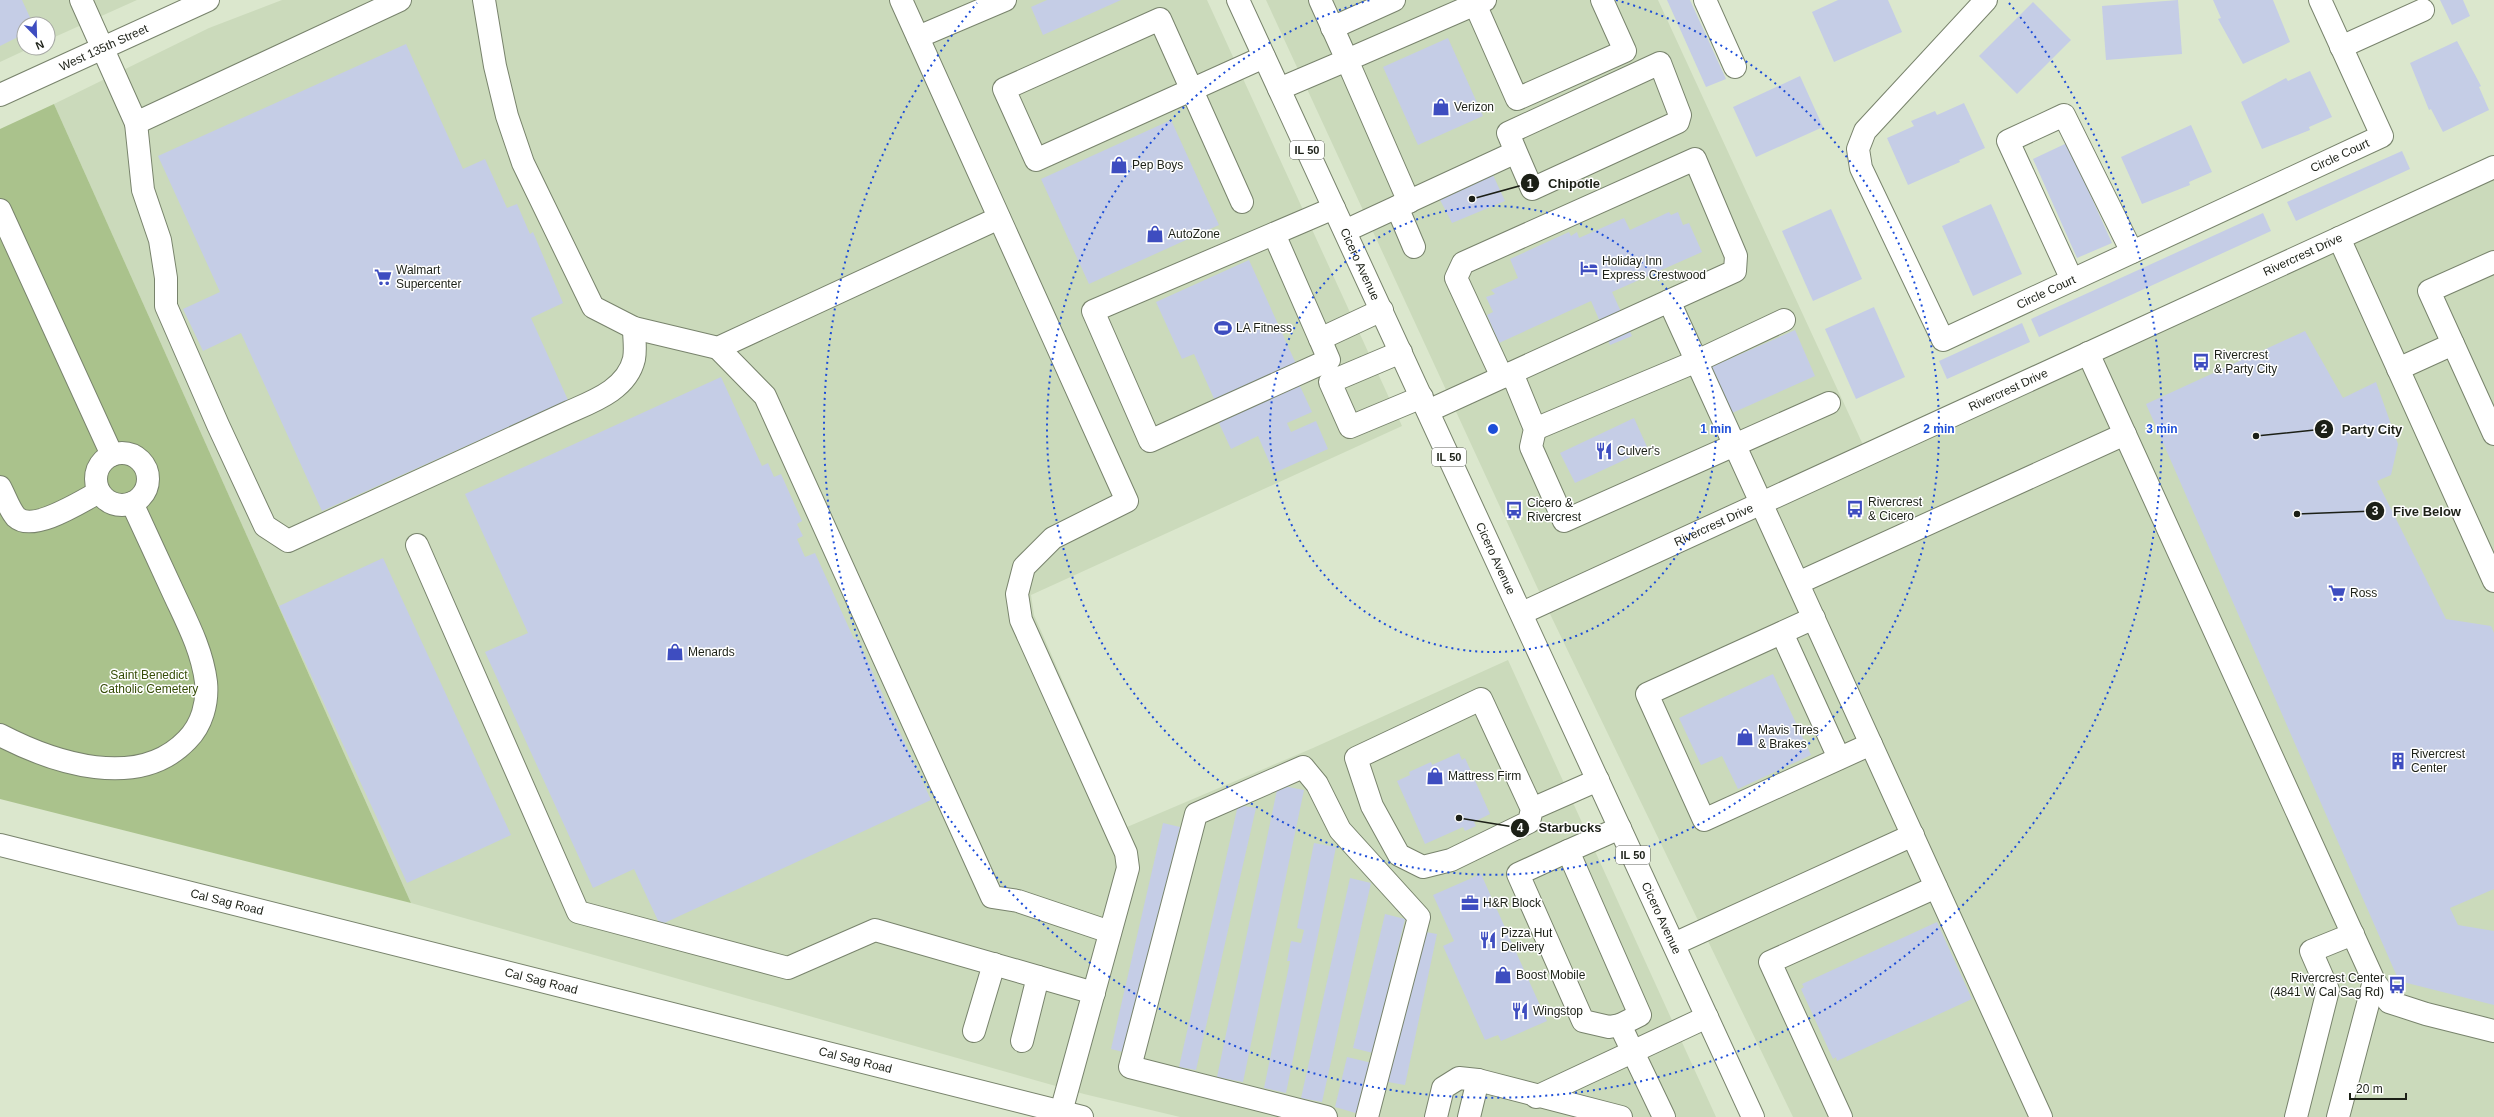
<svg xmlns="http://www.w3.org/2000/svg" width="2494" height="1117" viewBox="0 0 2494 1117" font-family="Arial,sans-serif">
  <style>
    .built { fill: #cbdabb }
    .green { fill: #aac28c }
    .building { fill: #c5cde6 }
    .lines { fill: none; stroke-linecap: round; stroke-linejoin: round }
    .minor-casing { stroke: #78836c; stroke-width: 24 }
    .major-casing { stroke: #78836c; stroke-width: 24 }
    .minor { stroke: #fff; stroke-width: 22 }
    .major { stroke: #fff; stroke-width: 22 }
    .ring { fill: none; stroke: #1d4ed8; stroke-width: 2; stroke-dasharray: 2 4 }
    .labels { text-anchor: middle; stroke-width: 3; stroke-linejoin: round; paint-order: stroke }
    .shield { fill: #fff; stroke: #60635d; stroke-width: 1 }
    .shield-label { font-size: 11px; font-weight: bold; fill: #1c2017 }
    .street-label { font-size: 12px; fill: #1c2017; stroke: #fff }
    .poi-label { font-size: 12px; fill: #1c2017; stroke: #fff; text-anchor: start }
    .park-label { font-size: 12px; fill: #354c06; stroke: #fff }
    .centre { fill: #1d4ed8; stroke: #fff; stroke-width: 2 }
    .ring-label { font-size: 12px; text-anchor: middle; font-weight: bold; fill: #1d4ed8; stroke: #fff; stroke-width: 3; stroke-linejoin: round; paint-order: stroke }
    .leader { fill: none; stroke: #1c2017; stroke-width: 1.5 }
    .callout-dot { fill: #1c2017; stroke: #fff; stroke-width: 1.5 }
    .mark-label { font-size: 12px; text-anchor: middle; font-weight: bold; fill: #fff }
    .callout-label { font-size: 13px; text-anchor: middle; font-weight: bold; fill: #1c2017; stroke: #fff; stroke-width: 3; stroke-linejoin: round; paint-order: stroke }
  </style>
  <rect width="100%" height="100%" fill="#dbe7cd"/>
  <!-- built -->
  <g class="built">
    <path d="M0 0H137L48 40V24H24V48H30L0 62Z"/>
    <path d="M282 0H1207L1402 426 1031 595 1034 615 1127 827 1313 748 1508 660 1716 1117H1180L1084 1094 411 903 54 104 209 28Z"/>
    <path d="M1266 0H1658L1864 447 2494 159V1117H1793L1537 587Z"/>
  </g>
  <!-- green -->
  <path class="green" d="M54 104 411 903 0 799V129Z"/>
  <!-- building -->
  <g class="building">
    <path d="M0 0H22L33 24H24V34L0 46Z"/>
    <path d="M1047 0H1121L1043 35 1031 7Z"/>
    <path d="M1667 0H1690L1726 79 1706 87Z"/>
    <path d="M1838 0H1888L1902 32 1834 62 1812 12Z"/>
    <path d="M2178 0 2182 54 2106 60 2102 6Z"/>
    <path d="M2213 0H2273L2290 42 2243 64 2218 19 2221 18Z"/>
    <path d="M2440 0H2463L2470 16 2452 25Z"/>
    <path d="M2033 2 2071 40 2017 94 1979 56Z"/>
    <path d="M1448 38 1483 116 1418 145 1383 67Z"/>
    <path d="M2457 41 2481 86 2479 87 2489 110 2443 132 2431 109 2429 110 2410 63Z"/>
    <path d="M406 44 463 169 485 159 507 208 517 204 530 234 533 232 563 303 531 318 568 400 322 511 241 333 203 351 183 309 220 292 158 156Z"/>
    <path d="M2310 71 2332 117 2309 127 2310 130 2262 149 2241 102 2286 78 2288 81Z"/>
    <path d="M1800 76 1823 127 1756 157 1733 107Z"/>
    <path d="M1964 103 1985 148 1959 160 1960 162 1908 185 1887 138 1914 126 1911 121 1935 111 1937 115Z"/>
    <path d="M1171 120 1219 225 1089 284 1041 179Z"/>
    <path d="M2191 125 2212 172 2189 182 2190 185 2142 204 2121 157Z"/>
    <path d="M2067 143 2112 243 2077 258 2033 159Z"/>
    <path d="M2402 151 2410 169 2296 221 2287 202Z"/>
    <path d="M1493 175 1505 201 1452 223 1439 198Z"/>
    <path d="M1991 204 2022 274 1973 296 1942 226Z"/>
    <path d="M1831 209 1862 279 1813 301 1782 231Z"/>
    <path d="M1669 212 1671 215 1678 212 1683 225 1689 223 1702 252 1612 292 1632 336 1610 345 1591 301 1499 343 1487 315 1493 312 1486 297 1495 294 1491 290 1518 278 1510 259 1569 232 1571 236 1577 232 1579 238 1624 218 1630 230Z"/>
    <path d="M2263 213 2271 231 2039 337 2031 319Z"/>
    <path d="M1249 260 1297 366 1216 403 1194 354 1182 359 1156 302Z"/>
    <path d="M1874 307 1905 377 1856 399 1825 329Z"/>
    <path d="M2022 323 2030 342 1947 379 1939 361Z"/>
    <path d="M1795 330 1815 376 1730 414 1709 368Z"/>
    <path d="M2305 331 2343 398 2376 382 2398 444 2391 475 2377 481 2446 619 2491 626 2494 633V889L2450 908 2458 925 2494 931V1005L2399 981 2146 404Z"/>
    <path d="M721 377 762 466 768 463 774 477 781 474 802 521 797 524 803 536 797 539 805 557 815 553 854 639 857 638 931 800 660 925 634 869 593 888 485 652 528 633 465 494Z"/>
    <path d="M1299 384 1312 412 1287 423 1291 432 1316 421 1328 449 1274 473 1258 436 1231 449 1218 421Z"/>
    <path d="M1634 418 1648 449 1575 483 1560 453Z"/>
    <path d="M383 558 511 835 407 883 279 606Z"/>
    <path d="M1773 674 1811 755 1738 789 1722 756 1701 765 1679 718Z"/>
    <path d="M1459 753 1462 760 1465 758 1490 814 1474 822 1476 826 1465 831 1463 827 1425 844 1397 781 1410 775 1409 772 1431 762 1432 765Z"/>
    <path d="M1278 785 1304 790 1243 1082 1217 1077Z"/>
    <path d="M1238 805 1256 808 1196 1070 1179 1067Z"/>
    <path d="M1163 823 1180 827 1127 1053 1111 1049Z"/>
    <path d="M1314 843 1336 847 1286 1093 1264 1088 1290 961H1287L1291 941 1301 943 1304 930 1297 928Z"/>
    <path d="M1481 874 1547 1021 1501 1041 1498 1035 1485 1040 1443 946 1454 941 1433 895Z"/>
    <path d="M1350 878 1371 883 1322 1102 1301 1098Z"/>
    <path d="M1385 914 1405 919 1373 1053 1353 1048Z"/>
    <path d="M1937 922 1972 999 1837 1061 1836 1057 1833 1059 1801 989 1804 987 1802 984Z"/>
    <path d="M1420 931 1437 934 1405 1085 1388 1082Z"/>
    <path d="M1347 1057 1372 1063 1359 1114 1335 1107Z"/>
  </g>
  <g class="lines">
    <!-- minor casing -->
    <g class="minor-casing">
      <g id="minor">
        <path d="M81 0 136 123 400 0"/>
        <path d="M484 0 495 66 507 116 523 163 593 307 634 328 718 348 999 218"/>
        <path d="M901 0 1127 501 1053 538 1024 567 1017 594 1021 620 1126 853 1128 868 1061 1112"/>
        <path d="M1705 0 1735 67"/>
        <path id="s1" d="M1986 0 1865 131 1858 149 1861 168 1943 340 2382 136 2320 0"/>
        <path d="M1475 4 1517 99 1625 51 1602 0"/>
        <path d="M1332 28 1394 0"/>
        <path d="M918 37 1005 0"/>
        <path d="M2341 47 2423 10"/>
        <path d="M1279 89 1347 60 1320 0"/>
        <path id="s2" d="M0 95 208 0"/>
        <path d="M136 123 143 190 160 240 166 278V306L218 425 265 526 288 541 569 412C594 401 627 389 634 359 636 349 634 338 634 328"/>
        <path d="M1242 202 1160 19 1004 89 1036 160 1264 57"/>
        <path d="M1409 202 1347 60 1485 0"/>
        <path d="M1397 207 1414 247"/>
        <path d="M1334 208 1093 311 1150 441 1329 360 1320 339 1382 310"/>
        <path d="M0 210 112 455"/>
        <path d="M1345 231 1516 152 1508 133 1660 63 1680 115 1678 122 1532 189 1516 152"/>
        <path d="M1274 234 1320 339"/>
        <path d="M2339 238 2494 581"/>
        <path d="M2494 262 2429 291 2494 434"/>
        <path d="M2072 280 2008 141 2064 115 2132 252"/>
        <path d="M718 348 765 396 992 897 1018 901 1110 932"/>
        <path d="M1401 352 1330 382 1350 427 1422 397"/>
        <path d="M2088 353 2374 981 2389 1002 2426 1014 2494 1031"/>
        <path d="M2398 369 2453 344"/>
        <path d="M1512 373 1535 429 1531 447 1564 521 1829 403"/>
        <path d="M1502 377 1456 278 1463 263 1695 159 1736 256 1735 271 1669 301"/>
        <path d="M1428 411 1669 301 2041 1117"/>
        <path d="M1535 429 1697 361 1784 320"/>
        <circle cx="122" cy="479" r="26"/>
        <path d="M0 487C5 496 9 509 16 517 33 533 82 501 99 492"/>
        <path d="M417 545 578 912 788 968 875 930 1094 993"/>
        <path d="M1798 583 2125 434"/>
        <path id="s3" d="M1522 613 2494 167"/>
        <path d="M1814 618 1647 694 1704 820 1871 744"/>
        <path d="M1782 633 1839 758"/>
        <path d="M0 735C54 763 138 791 187 740 202 725 208 703 206 682 202 650 187 622 174 594 160 564 146 533 132 503"/>
        <path d="M1532 809 1529 822 1451 860 1423 867 1399 855 1372 806 1356 758 1481 699 1532 809 1598 780"/>
        <path d="M1620 828 1568 851 1640 1015 1620 1025 1664 1117"/>
        <path id="s4" d="M0 845 1082 1117"/>
        <path d="M1568 851 1518 874 1583 1021 1609 1027 1620 1025"/>
        <path d="M1674 944 1913 835"/>
        <path d="M974 1031 994 964"/>
        <path d="M1022 1041 1038 977"/>
        <path d="M1536 1097 1707 1017"/>
        <path d="M1326 1117 1130 1067 1196 814 1303 767 1317 784 1340 830 1419 917 1367 1117"/>
        <path d="M1436 1117 1443 1088 1459 1078 1478 1080 1621 1117"/>
        <path d="M1469 1117 1478 1080"/>
        <path d="M1841 1117 1770 962 1936 887"/>
        <path d="M2296 1117 2328 990 2311 951 2353 934"/>
        <path d="M2338 1117 2374 981"/>
      </g>
    </g>
    <!-- major casing -->
    <g class="major-casing">
      <g id="major">
        <path id="s5" d="M1238 0 1753 1117"/>
      </g>
    </g>
    <!-- minor -->
    <use href="#minor" class="minor"/>
    <!-- major -->
    <use href="#major" class="major"/>
  </g>
  <!-- distance rings -->
  <g class="ring">
    <circle cx="1493" cy="429" r="223"/>
    <path d="M1616 0A446 446 0 1 1 1370 0"/>
    <path d="M2009 3A669 669 0 1 1 977 3"/>
  </g>
  <!-- icons -->
  <defs>
    <g id="shop-bare" transform="scale(1.38)"><path d="M-5-2.5h2.3a2.7 3.5 0 0 1 5.4 0H5L5.5 6h-11ZM-1.5-2.5h3a1.5 2.3 0 0 0-3 0Z" fill="#3e4dc0" stroke="#fff" stroke-width="2.5" paint-order="stroke"/></g>
    <g id="hotel-bare" transform="scale(1.38)"><path d="M-6-4.5h1.5V1H6V5H4.5V3h-9V5H-6ZM-4 0a1.8 1.8 0 1 1 3.6 0ZM.5 0V-2.5h3Q6-2.5 6 0Z" fill="#3e4dc0" stroke="#fff" stroke-width="2.5" paint-order="stroke"/></g>
    <g id="supermarket-bare" transform="scale(1.38)"><path d="M-6-5.5h2.5l.6 2H6L4.5 2H-2.5L-4.4-4H-6ZM-1.5 3.2a1.3 1.3 0 1 0 .1 0ZM3 3.2a1.3 1.3 0 1 0 .1 0Z" fill="#3e4dc0" stroke="#fff" stroke-width="2.5" paint-order="stroke"/></g>
    <g id="stadium-bare" transform="scale(1.38)"><path d="M0-5a6.5 5 0 1 0 0 10a6.5 5 0 1 0 0-10ZM-3.5-1.8h7v3.6h-7Z" fill="#3e4dc0" stroke="#fff" stroke-width="2.5" paint-order="stroke"/></g>
    <g id="bus-bare" transform="scale(1.38)"><path d="M-5-6H5V4H4V6H2V4H-2V6H-4V4H-5ZM-3.5-4V0h7V-4ZM-3.5 1.2v1.5H-2V1.2ZM2 1.2v1.5H3.5V1.2Z" fill="#3e4dc0" stroke="#fff" stroke-width="2.5" paint-order="stroke"/></g>
    <g id="restaurant-bare" transform="scale(1.38)"><path d="M-5-6h1v4h1v-4h1v4h1v-4h1v5L-1.5 .5V6h-2V.5L-5-1ZM5-6V6H3V1.5H1.5Q1.5-4 5-6Z" fill="#3e4dc0" stroke="#fff" stroke-width="2.5" paint-order="stroke"/></g>
    <g id="building-bare" transform="scale(1.38)"><path d="M-4-6H4V6H1V3H-1V6H-4ZM-2.5-4.3h1.7v1.8h-1.7ZM.8-4.3h1.7v1.8H.8ZM-2.5-1h1.7V.8h-1.7ZM.8-1h1.7V.8H.8Z" fill="#3e4dc0" stroke="#fff" stroke-width="2.5" paint-order="stroke"/></g>
    <g id="office-bare" transform="scale(1.38)"><path d="M-6-3h4V-5.5h4V-3h4V5H-6ZM-1-4.5V-3h2v-1.5ZM-6 0V1H6V0Z" fill="#3e4dc0" stroke="#fff" stroke-width="2.5" paint-order="stroke"/></g>
  </defs>
  <g fill-rule="evenodd">
    <use href="#shop-bare" x="1441" y="107"/>
    <use href="#shop-bare" x="1119" y="165"/>
    <use href="#shop-bare" x="1155" y="234"/>
    <use href="#hotel-bare" x="1589" y="268"/>
    <use href="#supermarket-bare" x="383" y="277"/>
    <use href="#stadium-bare" x="1223" y="328"/>
    <use href="#bus-bare" x="2201" y="362"/>
    <use href="#restaurant-bare" x="1604" y="451"/>
    <use href="#bus-bare" x="1855" y="509"/>
    <use href="#bus-bare" x="1514" y="510"/>
    <use href="#supermarket-bare" x="2337" y="593"/>
    <use href="#shop-bare" x="675" y="652"/>
    <use href="#shop-bare" x="1745" y="737"/>
    <use href="#building-bare" x="2398" y="761"/>
    <use href="#shop-bare" x="1435" y="776"/>
    <use href="#office-bare" x="1470" y="903"/>
    <use href="#restaurant-bare" x="1488" y="940"/>
    <use href="#shop-bare" x="1503" y="975"/>
    <use href="#bus-bare" x="2397" y="985"/>
    <use href="#restaurant-bare" x="1520" y="1011"/>
  </g>
  <g class="labels">
    <!-- shield labels -->
    <g class="shield">
      <rect x="1290" y="141" width="34" height="18" rx="3"/>
      <rect x="1432" y="448" width="34" height="18" rx="3"/>
      <rect x="1616" y="846" width="34" height="18" rx="3"/>
    </g>
    <g class="shield-label">
      <text x="1307" y="154">IL 50</text>
      <text x="1449" y="461">IL 50</text>
      <text x="1633" y="859">IL 50</text>
    </g>
    <!-- street labels -->
    <g class="street-label">
      <text dy="4" stroke="none"><textPath href="#s2" startOffset="114">West 135th Street</textPath></text>
      <text dy="4" stroke="none"><textPath href="#s1" startOffset="845">Circle Court</textPath></text>
      <text dy="4" stroke="none"><textPath href="#s3" startOffset="859">Rivercrest Drive</textPath></text>
      <text dy="4" stroke="none"><textPath href="#s5" startOffset="291">Cicero Avenue</textPath></text>
      <text dy="4" stroke="none"><textPath href="#s1" startOffset="521">Circle Court</textPath></text>
      <text dy="4" stroke="none"><textPath href="#s3" startOffset="535">Rivercrest Drive</textPath></text>
      <text dy="4" stroke="none"><textPath href="#s3" startOffset="211">Rivercrest Drive</textPath></text>
      <text dy="4" stroke="none"><textPath href="#s5" startOffset="615">Cicero Avenue</textPath></text>
      <text dy="4" stroke="none"><textPath href="#s4" startOffset="234">Cal Sag Road</textPath></text>
      <text dy="4" stroke="none"><textPath href="#s5" startOffset="1011">Cicero Avenue</textPath></text>
      <text dy="4" stroke="none"><textPath href="#s4" startOffset="558">Cal Sag Road</textPath></text>
      <text dy="4" stroke="none"><textPath href="#s4" startOffset="882">Cal Sag Road</textPath></text>
    </g>
    <!-- poi labels -->
    <g class="poi-label">
      <text x="1454" y="111">Verizon</text>
      <text x="1132" y="169">Pep Boys</text>
      <text x="1168" y="238">AutoZone</text>
      <text x="1602" y="265">Holiday Inn<tspan x="1602" dy="14">Express Crestwood</tspan></text>
      <text x="396" y="274">Walmart<tspan x="396" dy="14">Supercenter</tspan></text>
      <text x="1236" y="332">LA Fitness</text>
      <text x="2214" y="359">Rivercrest<tspan x="2214" dy="14">&amp; Party City</tspan></text>
      <text x="1617" y="455">Culver's</text>
      <text x="1868" y="506">Rivercrest<tspan x="1868" dy="14">&amp; Cicero</tspan></text>
      <text x="1527" y="507">Cicero &amp;<tspan x="1527" dy="14">Rivercrest</tspan></text>
      <text x="2350" y="597">Ross</text>
      <text x="688" y="656">Menards</text>
      <text x="1758" y="734">Mavis Tires<tspan x="1758" dy="14">&amp; Brakes</tspan></text>
      <text x="2411" y="758">Rivercrest<tspan x="2411" dy="14">Center</tspan></text>
      <text x="1448" y="780">Mattress Firm</text>
      <text x="1483" y="907">H&amp;R Block</text>
      <text x="1501" y="937">Pizza Hut<tspan x="1501" dy="14">Delivery</tspan></text>
      <text x="1516" y="979">Boost Mobile</text>
      <text x="2384" y="982" text-anchor="end">Rivercrest Center<tspan x="2384" dy="14">(4841 W Cal Sag Rd)</tspan></text>
      <text x="1533" y="1015">Wingstop</text>
    </g>
    <!-- park labels -->
    <g class="park-label">
      <text x="149" y="679">Saint Benedict<tspan x="149" dy="14">Catholic Cemetery</tspan></text>
    </g>
  </g>
  <circle cx="1493" cy="429" r="6" class="centre"/>
  <g class="ring-label">
    <text x="1716" y="433">1 min</text>
    <text x="1939" y="433">2 min</text>
    <text x="2162" y="433">3 min</text>
  </g>
  <!-- callouts -->
  <path class="leader" d="M1472 199L1530 183M2256 436L2324 429M2297 514L2375 511M1459 818L1520 828"/>
  <g class="callout-dot">
    <circle cx="1472" cy="199" r="4"/>
    <circle cx="2256" cy="436" r="4"/>
    <circle cx="2297" cy="514" r="4"/>
    <circle cx="1459" cy="818" r="4"/>
    <circle cx="1530" cy="183" r="10"/>
    <circle cx="2324" cy="429" r="10"/>
    <circle cx="2375" cy="511" r="10"/>
    <circle cx="1520" cy="828" r="10"/>
  </g>
  <g class="mark-label">
    <text x="1530" y="188">1</text>
    <text x="2324" y="433">2</text>
    <text x="2375" y="515">3</text>
    <text x="1520" y="832">4</text>
  </g>
  <g class="callout-label">
    <text x="1574" y="188">Chipotle</text>
    <text x="2372" y="434">Party City</text>
    <text x="2427" y="516">Five Below</text>
    <text x="1570" y="832">Starbucks</text>
  </g>
  <!-- north arrow -->
  <g transform="translate(36 36) rotate(157)"><circle r="19" fill="#ffffff" stroke="#a4a6a2"/>
  <path d="M0-3L7 15L0 10L-7 15Z" fill="#3e4dc0"/>
  <text y="-6" font-size="11" font-weight="bold" text-anchor="middle" fill="#1c2017">N</text>
  </g>
  <!-- scale -->
  <path d="M2350 1093v6h56v-6" fill="none" stroke="#1c2017" stroke-width="2"/>
  <text x="2356" y="1093" font-size="12" fill="#1c2017" stroke="#ffffff" stroke-width="3" paint-order="stroke">20 m</text>
</svg>
